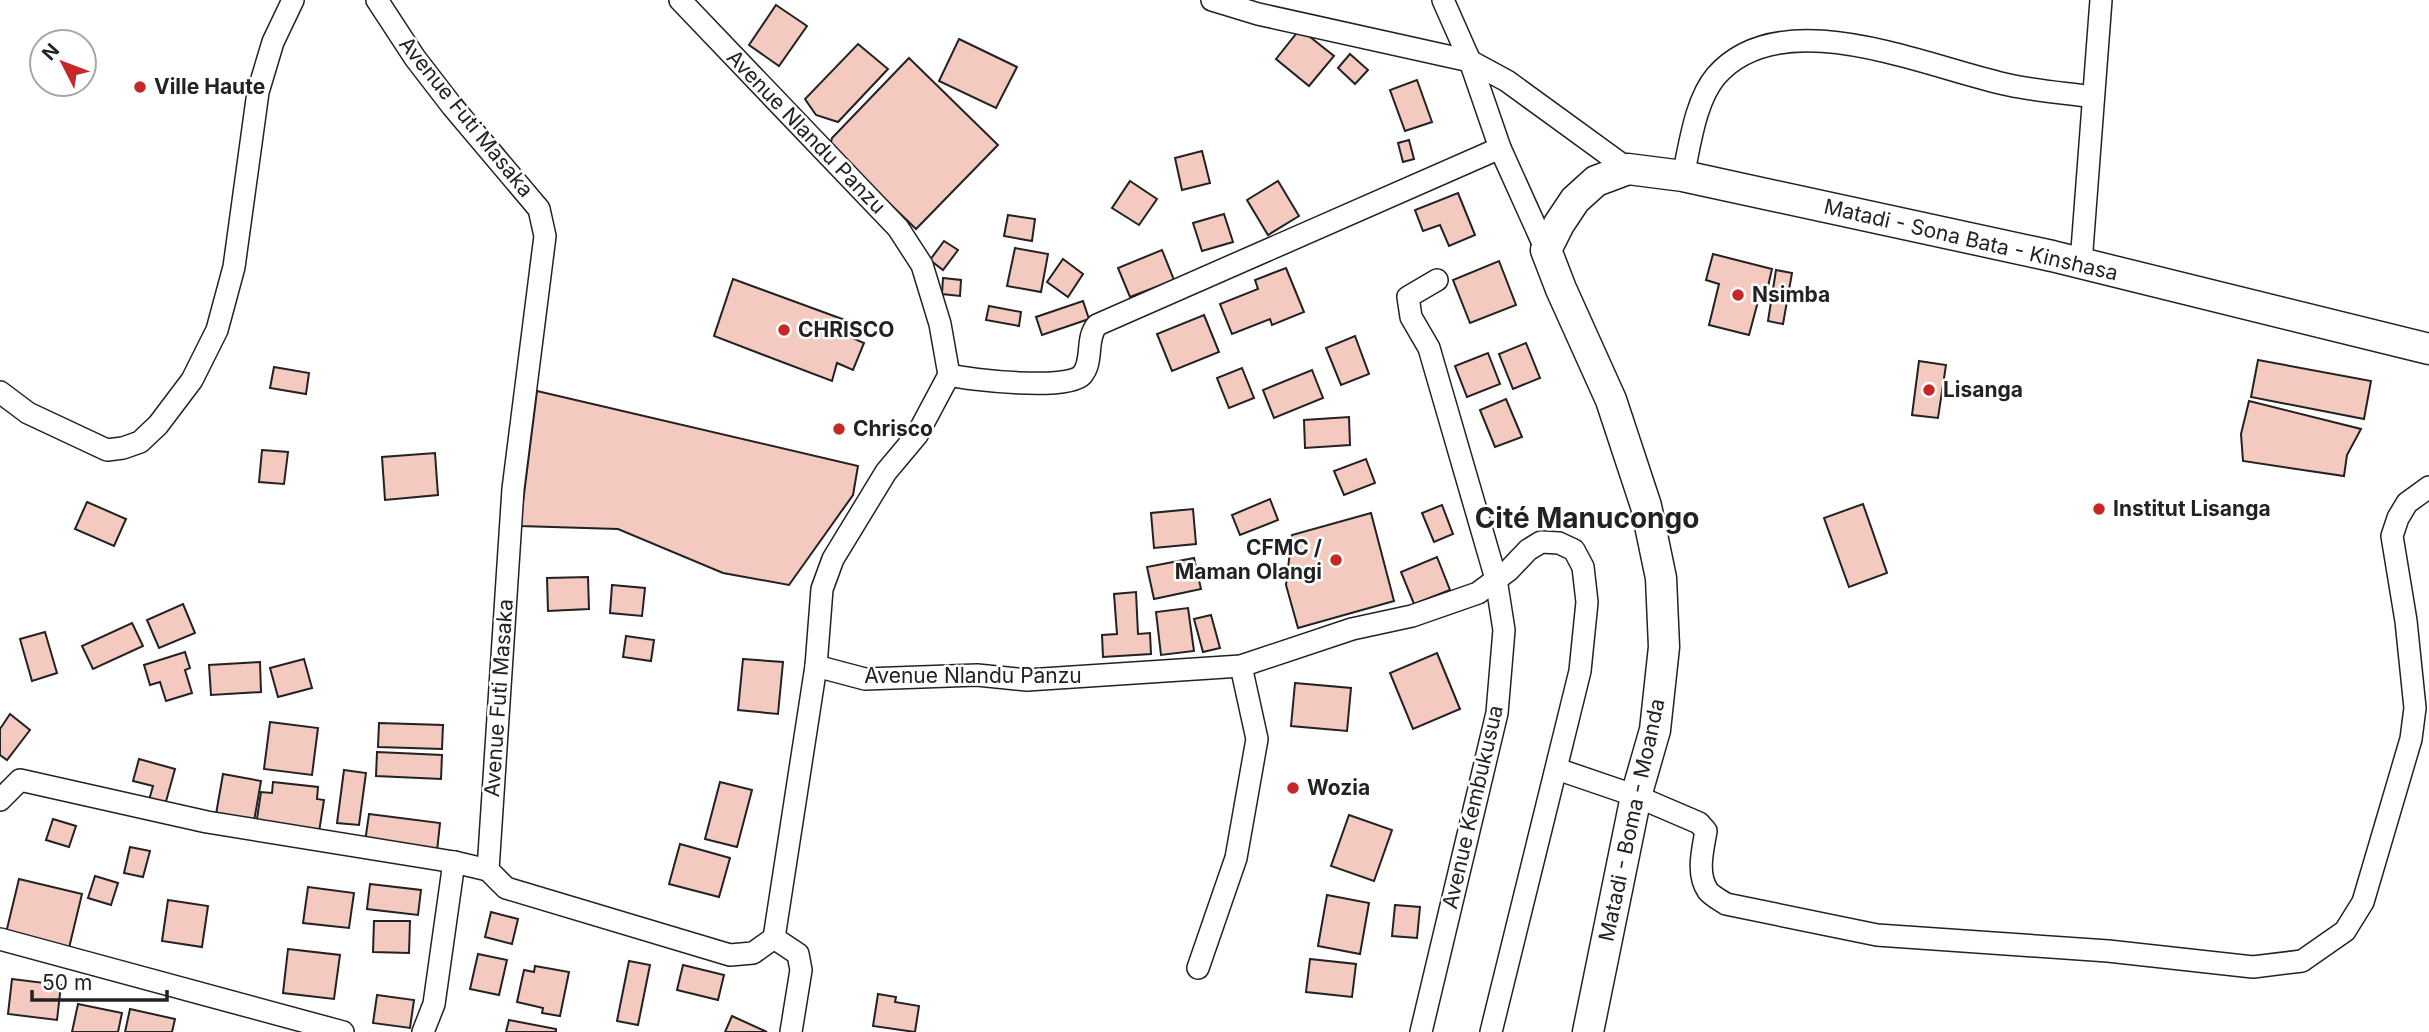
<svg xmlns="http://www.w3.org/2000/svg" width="2429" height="1032" viewBox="0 0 2429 1032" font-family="Inter,sans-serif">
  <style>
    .building { fill: #f3c9c0; stroke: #222; stroke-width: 2 }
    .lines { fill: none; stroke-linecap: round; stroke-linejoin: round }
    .minor-casing { stroke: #222; stroke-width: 24 }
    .highway-casing { stroke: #222; stroke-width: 33 }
    .minor { stroke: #fff; stroke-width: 21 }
    .highway { stroke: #fff; stroke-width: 30 }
    .poi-dot { fill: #c62828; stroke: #fff; stroke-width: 2.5 }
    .labels { text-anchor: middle; stroke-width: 5; stroke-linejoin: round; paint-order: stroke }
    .poi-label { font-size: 21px; font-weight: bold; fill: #222; stroke: #fff; text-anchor: start }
    .street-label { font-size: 21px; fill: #222; stroke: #fff }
    .district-label { font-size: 28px; font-weight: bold; fill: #222; stroke: #fff }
  </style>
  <rect width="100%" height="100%" fill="#fff"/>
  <!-- building -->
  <g class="building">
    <path d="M776 5 807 26 779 66 749 45Z"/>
    <path d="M1300 29 1334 56 1309 86 1276 59Z"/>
    <path d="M959 39 1017 67 996 108 939 81Z"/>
    <path d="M858 44 888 69 838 122 816 115 805 99Z"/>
    <path d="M1350 54 1368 70 1355 84 1338 68Z"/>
    <path d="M909 58 998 145 916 229 830 146 832 138Z"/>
    <path d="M1417 80 1432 122 1405 131 1390 90Z"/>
    <path d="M1409 140 1414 159 1403 162 1398 143Z"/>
    <path d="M1202 151 1210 183 1182 190 1175 158Z"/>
    <path d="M1130 181 1157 199 1139 225 1112 208Z"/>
    <path d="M1278 181 1299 216 1268 235 1247 200Z"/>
    <path d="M1458 193 1475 235 1449 246 1440 225 1423 231 1415 210Z"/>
    <path d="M1224 214 1233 242 1202 251 1193 223Z"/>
    <path d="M1008 215 1035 219 1032 241 1004 236Z"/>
    <path d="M944 241 958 250 943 270 930 260Z"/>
    <path d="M1015 248 1048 254 1041 292 1007 286Z"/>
    <path d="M1162 250 1174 280 1130 297 1118 268Z"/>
    <path d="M1713 254 1772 269 1766 295 1760 294 1749 335 1709 325 1719 284 1706 280Z"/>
    <path d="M1063 259 1083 274 1068 297 1047 282Z"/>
    <path d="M1499 261 1516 305 1470 323 1453 280Z"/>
    <path d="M1286 268 1304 312 1272 325 1270 319 1232 334 1220 304 1258 289 1255 280Z"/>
    <path d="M1776 270 1792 273 1783 324 1768 321Z"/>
    <path d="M943 278 961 280 960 296 942 294Z"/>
    <path d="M733 279 853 323 850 337 864 343 853 370 837 363 832 381 714 336Z"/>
    <path d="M1083 301 1089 319 1042 335 1036 317Z"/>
    <path d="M989 306 1021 312 1019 326 986 320Z"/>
    <path d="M1204 315 1219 352 1172 371 1157 334Z"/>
    <path d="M1355 336 1369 374 1341 385 1326 348Z"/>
    <path d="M1526 343 1540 378 1513 389 1499 354Z"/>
    <path d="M1488 353 1500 384 1467 397 1455 366Z"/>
    <path d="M2258 360 2371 381 2364 419 2251 397Z"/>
    <path d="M1919 361 1946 365 1938 418 1912 415Z"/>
    <path d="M274 367 309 373 306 394 270 388Z"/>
    <path d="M1242 368 1254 398 1229 408 1217 378Z"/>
    <path d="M1312 370 1323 398 1274 418 1263 390Z"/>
    <path d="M537 391 858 466 853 495 789 585 723 573 618 529 520 526Z"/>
    <path d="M1506 399 1522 437 1495 447 1480 410Z"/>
    <path d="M2249 401 2361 429 2347 455 2344 476 2243 461 2241 434Z"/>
    <path d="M1349 417 1350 445 1305 448 1304 420Z"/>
    <path d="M262 450 288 452 284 484 259 482Z"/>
    <path d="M435 453 438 495 385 500 382 457Z"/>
    <path d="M1366 459 1375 483 1344 495 1334 471Z"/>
    <path d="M1270 499 1278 520 1240 535 1232 515Z"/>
    <path d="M87 502 126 519 114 546 75 529Z"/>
    <path d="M1863 504 1887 573 1849 587 1824 518Z"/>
    <path d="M1442 505 1453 534 1434 542 1422 513Z"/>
    <path d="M1193 509 1196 544 1154 548 1151 513Z"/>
    <path d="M1371 513 1394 601 1298 628 1286 585 1292 535Z"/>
    <path d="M1437 557 1450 590 1414 604 1401 572Z"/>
    <path d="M1194 558 1201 589 1154 599 1147 567Z"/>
    <path d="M588 577 589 609 548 611 547 578Z"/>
    <path d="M612 585 645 588 642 616 610 613Z"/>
    <path d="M1136 592 1138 634 1150 633 1151 654 1103 657 1102 635 1117 634 1114 594Z"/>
    <path d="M183 604 195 633 159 648 147 620Z"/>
    <path d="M1188 608 1194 651 1161 655 1156 612Z"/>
    <path d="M1211 615 1220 648 1203 652 1194 619Z"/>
    <path d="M132 623 143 646 93 669 82 646Z"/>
    <path d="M45 632 57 673 32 681 20 639Z"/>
    <path d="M626 636 654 640 651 661 623 657Z"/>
    <path d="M185 652 190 668 185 670 192 693 166 701 160 682 150 685 144 665Z"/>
    <path d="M1437 653 1460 709 1413 729 1390 673Z"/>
    <path d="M304 659 312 688 278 697 270 668Z"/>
    <path d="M743 659 783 662 778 714 738 710Z"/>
    <path d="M260 662 261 692 211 695 209 665Z"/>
    <path d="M1295 683 1351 688 1347 731 1291 726Z"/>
    <path d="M10 714 30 730 7 760 0 755V729Z"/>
    <path d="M270 722 318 728 312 775 264 769Z"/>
    <path d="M379 723 443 725 442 749 378 747Z"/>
    <path d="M377 752 442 755 441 779 376 776Z"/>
    <path d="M139 759 175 769 165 805 149 800 153 786 133 781Z"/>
    <path d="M344 770 366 773 359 825 337 823Z"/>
    <path d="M223 774 261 781 253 827 215 820Z"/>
    <path d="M273 782 318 787 317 799 324 800 319 832 256 825 261 792 272 793Z"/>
    <path d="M720 782 752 790 737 847 705 839Z"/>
    <path d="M369 814 440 823 437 851 365 842Z"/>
    <path d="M1349 815 1392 830 1374 881 1331 866Z"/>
    <path d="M53 819 76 826 69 847 46 840Z"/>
    <path d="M680 844 730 858 719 897 669 884Z"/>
    <path d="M130 847 150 851 143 877 124 873Z"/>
    <path d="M95 876 118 883 111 905 88 898Z"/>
    <path d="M19 879 82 894 69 948 6 933Z"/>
    <path d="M370 884 421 890 418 915 367 909Z"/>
    <path d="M308 887 354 893 349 928 303 923Z"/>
    <path d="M1327 895 1369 903 1360 954 1318 946Z"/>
    <path d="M168 900 208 906 202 947 162 941Z"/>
    <path d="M1395 905 1420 907 1417 938 1392 936Z"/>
    <path d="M491 912 518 919 512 944 485 937Z"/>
    <path d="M374 921H410L409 953 373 952Z"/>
    <path d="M288 949 340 955 334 999 283 993Z"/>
    <path d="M478 954 507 960 499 995 470 989Z"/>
    <path d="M1310 959 1356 964 1352 997 1306 992Z"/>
    <path d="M629 961 650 965 638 1025 617 1021Z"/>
    <path d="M683 965 724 975 718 1000 677 990Z"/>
    <path d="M535 966 569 972 560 1016 542 1013 543 1008 517 1002 524 970 534 972Z"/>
    <path d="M12 979 61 985 57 1020 8 1014Z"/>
    <path d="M878 994 896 997 895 1002 919 1006 915 1032 873 1026Z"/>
    <path d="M377 995 414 1000 410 1028 373 1023Z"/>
    <path d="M78 1004 122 1013 118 1032H72Z"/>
    <path d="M130 1009 175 1019 172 1032H125Z"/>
    <path d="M732 1016 767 1032H725Z"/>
    <path d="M509 1020 556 1029V1032H506Z"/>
  </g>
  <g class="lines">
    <!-- minor casing -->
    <g class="minor-casing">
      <g id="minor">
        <path d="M377 0 415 58 452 106 539 209 545 236 513 489 488 870 506 888 730 955 753 953 774 938 816 666"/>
        <path d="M680 0 898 228 922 265 940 324 949 375 917 435 886 472 833 559 822 589 816 666 865 679 977 675 1027 680 1241 666 1352 629 1412 616 1478 593 1509 570 1528 550 1541 542 1559 543 1574 550 1583 567 1587 602 1580 671 1491 1032"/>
        <path d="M1212 0 1258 14 1470 61 1507 81 1628 169"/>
        <path d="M1443 0 1470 61 1500 148 1546 250"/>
        <path d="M1683 176C1690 145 1695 101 1716 76 1782 0 1928 68 2009 85 2036 91 2065 93 2093 97"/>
        <path d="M2081 263 2101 0"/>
        <path d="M949 375C971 380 1068 391 1082 375 1094 361 1085 339 1097 325L1500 148"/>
        <path d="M0 392 28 413 107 450 123 448 140 442 158 425 192 380 217 330 234 267 258 92 273 42 293 0"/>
        <path d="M1557 769 1636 796 1699 823 1706 831C1703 849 1696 874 1708 891 1712 896 1720 900 1726 904L1877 935 2108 951 2253 967 2302 961 2345 931 2363 902 2411 739 2415 708 2406 621 2392 536 2398 518 2407 503 2429 487"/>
        <path d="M0 800 20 780 207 822 454 862 488 870"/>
        <path d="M774 938 798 954 801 970 791 1032"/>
        <path d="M0 939 343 1032"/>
        <path d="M1198 968 1236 858 1257 739 1241 666"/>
        <path d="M423 1032 434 1004 454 862"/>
        <path d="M1421 1032 1497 713 1504 630 1496 579 1429 348 1411 317 1408 297 1437 280"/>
      </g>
    </g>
    <!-- highway casing -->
    <g class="highway-casing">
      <path id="highway" d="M1588 1032 1636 796 1655 730 1664 647 1661 578 1646 506 1611 400 1561 289 1546 250 1559 224 1575 200 1596 181 1628 169 1683 176 2052 256 2429 349"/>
    </g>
    <!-- minor -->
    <use href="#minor" class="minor"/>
    <!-- highway -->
    <use href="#highway" class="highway"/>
  </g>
  <!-- markers -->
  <g class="poi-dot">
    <circle cx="140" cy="87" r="7"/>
    <circle cx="1738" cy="295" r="7"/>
    <circle cx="784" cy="330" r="7"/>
    <circle cx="1929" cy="390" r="7"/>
    <circle cx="839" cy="429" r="7"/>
    <circle cx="2099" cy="509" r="7"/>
    <circle cx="1336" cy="560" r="7"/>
    <circle cx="1293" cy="788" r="7"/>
  </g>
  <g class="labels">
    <!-- poi labels -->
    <g class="poi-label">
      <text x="154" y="94">Ville Haute</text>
      <text x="1752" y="302">Nsimba</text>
      <text x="798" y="337">CHRISCO</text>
      <text x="1943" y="397">Lisanga</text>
      <text x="853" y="436">Chrisco</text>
      <text x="2113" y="516">Institut Lisanga</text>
      <text x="1322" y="555" text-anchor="end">CFMC /<tspan x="1322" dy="24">Maman Olangi</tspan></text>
      <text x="1307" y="795">Wozia</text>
    </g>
    <!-- street labels -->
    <g class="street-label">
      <text transform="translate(466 117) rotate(51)" y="7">Avenue Futi Masaka</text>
      <text transform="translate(806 132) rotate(46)" y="7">Avenue Nlandu Panzu</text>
      <text transform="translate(1971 240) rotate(13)" y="7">Matadi - Sona Bata - Kinshasa</text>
      <text x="973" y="683">Avenue Nlandu Panzu</text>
      <text transform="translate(499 698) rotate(-86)" y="7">Avenue Futi Masaka</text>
      <text transform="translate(1473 807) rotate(-77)" y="7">Avenue Kembukusua</text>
      <text transform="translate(1632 820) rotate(-78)" y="7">Matadi - Boma - Moanda</text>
    </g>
    <!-- district labels -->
    <g class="district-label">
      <text x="1587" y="528">Cité Manucongo</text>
    </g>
  </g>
  <!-- north arrow -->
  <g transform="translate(63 63) rotate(312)"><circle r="33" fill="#ffffff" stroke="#a7a7a7" stroke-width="2"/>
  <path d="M0-5L12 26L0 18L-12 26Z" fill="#c62828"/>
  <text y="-10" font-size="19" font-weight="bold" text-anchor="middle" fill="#222222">N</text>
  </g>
  <!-- scale -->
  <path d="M32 990v10h135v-10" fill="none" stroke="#222222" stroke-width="3.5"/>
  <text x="42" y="990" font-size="21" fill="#222222" stroke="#ffffff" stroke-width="5" paint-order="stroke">50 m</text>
</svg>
